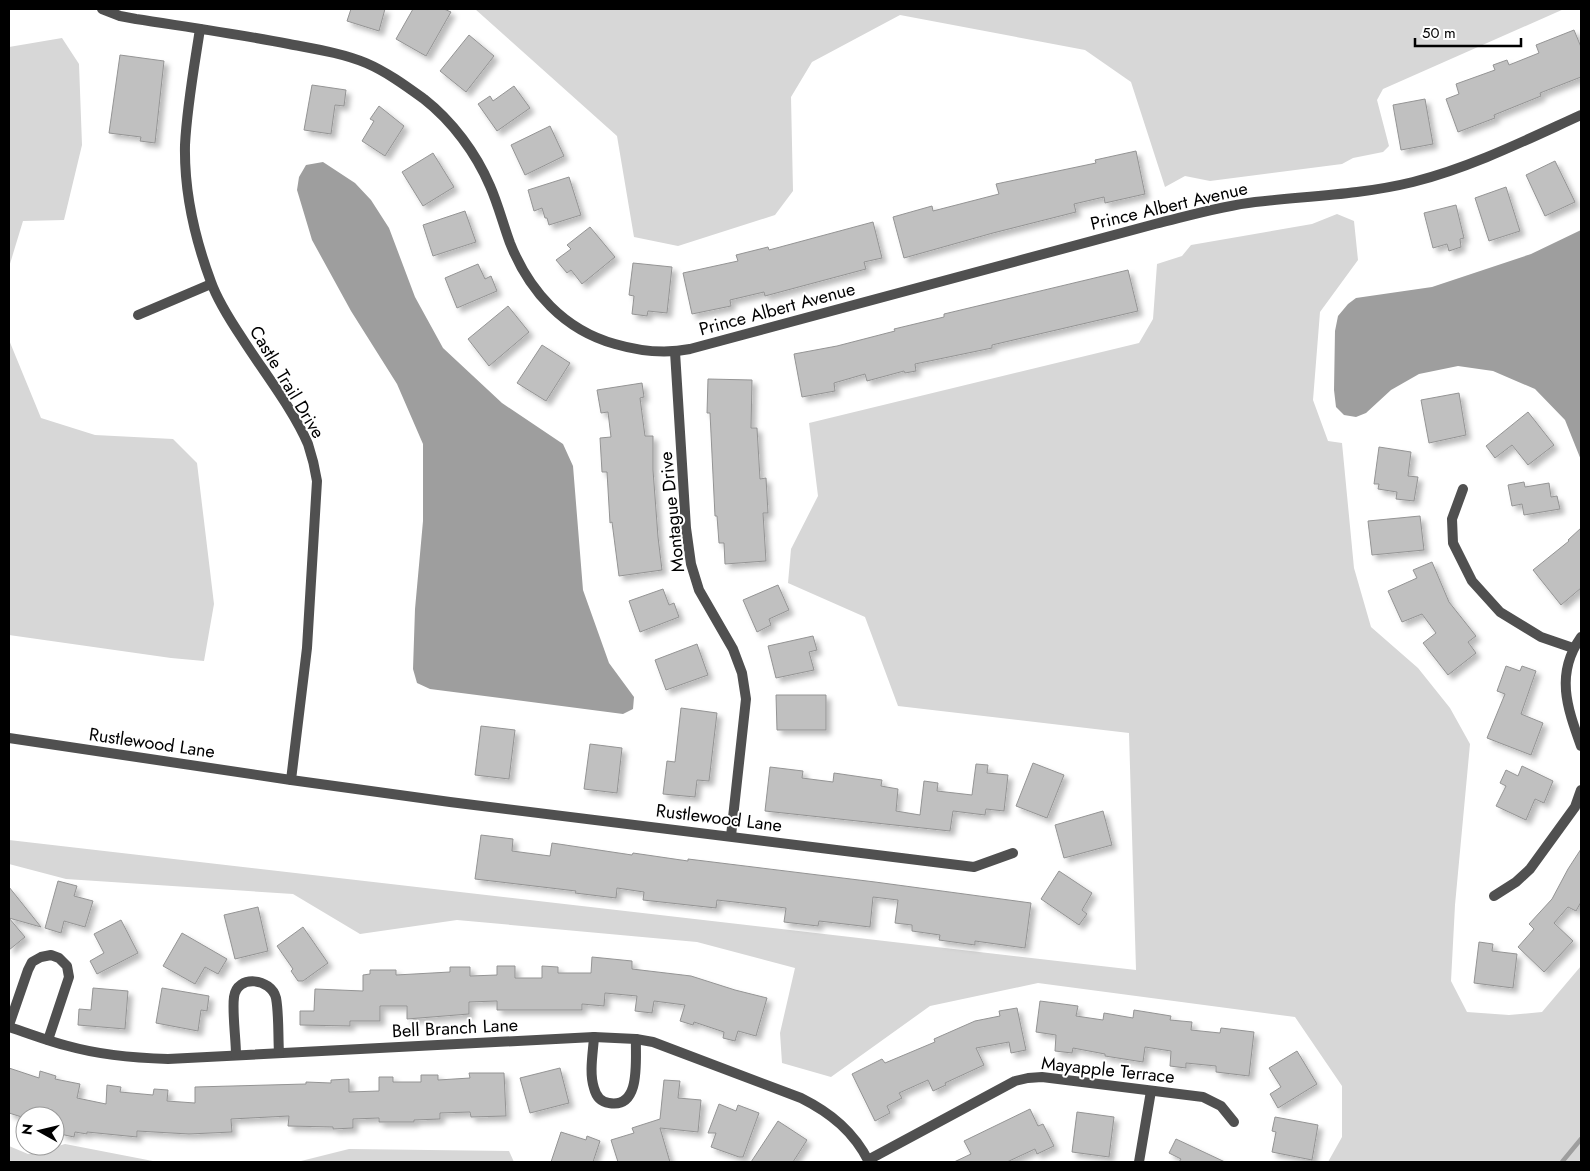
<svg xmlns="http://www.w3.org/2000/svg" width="1590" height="1171" viewBox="0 0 1590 1171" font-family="Jost,sans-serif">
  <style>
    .green { fill: #d7d7d7 }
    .water { fill: #9e9e9e }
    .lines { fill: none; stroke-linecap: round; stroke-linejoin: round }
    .stream { stroke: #9e9e9e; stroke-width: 4.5 }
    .building { fill: #c0c0c0; stroke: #949494; filter: url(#shadow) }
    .street { stroke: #505050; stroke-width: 10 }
    .labels { text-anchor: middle; stroke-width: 4; stroke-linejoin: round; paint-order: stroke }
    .street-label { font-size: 18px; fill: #000; stroke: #fff }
  </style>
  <defs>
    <filter id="shadow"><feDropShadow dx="4.5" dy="4.5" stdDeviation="2.5" flood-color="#0004"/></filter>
  </defs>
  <rect width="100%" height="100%" fill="#fff"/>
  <!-- green -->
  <g class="green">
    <path d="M475 9H1564L1383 89 1377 100 1389 146 1383 152 1353 158 1342 164 1210 181 1185 176 1165 187 1131 82 1085 50 900 15 812 62 791 97 793 191 775 215 678 246 634 237 617 136Z"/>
    <path d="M62 38 79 64 82 145 64 220 23 221 9 267V47Z"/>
    <path d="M1337 214 1354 221 1358 260 1320 312 1313 400 1328 441 1342 443 1354 568 1371 627 1418 668 1450 708 1470 744 1455 905 1451 981 1467 1012 1509 1015 1542 1012 1581 966V1162H1328L1342 1137V1086L1295 1017 1038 983 930 1006 831 1077 782 1063 780 1033 795 968 697 942 457 920 360 934 293 894 66 879 9 864V840L1136 970 1129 733 898 706 865 617 788 583 791 549 818 496 809 423 1139 343 1153 319 1157 264 1182 256 1191 245 1312 224Z"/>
    <path d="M9 340 41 418 95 435 173 439 197 463 214 604 204 661 171 658 9 635Z"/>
    <path d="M65 1144 158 1162H9V1146L28 1154Z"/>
    <path d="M349 1149 509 1151 514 1162H297Z"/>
  </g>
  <!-- water -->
  <g class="water">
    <path d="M323 162 355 183 371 200 389 228 415 297 443 348 502 403 563 444 573 466 583 590 609 663 634 697 633 709 623 714 430 689 417 683 413 669 415 609 423 521V444L397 384 351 311 312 240 297 190 299 177 306 165Z"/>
    <path d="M1581 230V460L1565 420 1535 389 1493 371 1458 366 1419 374 1391 390 1366 413 1356 417 1344 415 1336 407 1334 390 1335 331 1338 316 1348 304 1356 298 1432 287 1531 254Z"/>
  </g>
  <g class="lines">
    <!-- stream -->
    <path class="stream" d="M1562 1162 1581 1139"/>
  </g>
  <!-- building -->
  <g class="building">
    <path d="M351 9H385L379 31 347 21Z"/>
    <path d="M413 9H444L451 12 426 56 396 39Z"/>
    <path d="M1574 30 1581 47V77L1540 93 1541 96 1494 115 1495 118 1458 132 1446 99 1459 94 1456 84 1495 70 1493 65 1507 60 1509 65 1539 53 1536 45Z"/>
    <path d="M469 35 494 56 466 92 440 71Z"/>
    <path d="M120 55 164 61 155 143 140 141 141 137 109 133Z"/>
    <path d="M312 85 346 90 344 106 335 105 331 134 304 130Z"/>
    <path d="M514 86 530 108 497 131 478 104 490 96 493 101Z"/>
    <path d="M1425 99 1433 144 1401 150 1393 105Z"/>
    <path d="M379 106 404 126 385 156 362 141 374 121 370 119Z"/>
    <path d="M550 126 564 156 525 175 511 145Z"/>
    <path d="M1136 151 1145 194 1105 203 1104 197 1074 204 1076 212 993 233 904 258 893 217 932 206 933 211 999 194 996 184 1096 163 1095 160Z"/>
    <path d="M433 153 454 187 423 206 402 172Z"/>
    <path d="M1555 161 1575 202 1545 216 1526 175Z"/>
    <path d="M569 177 581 215 549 225 547 218H545L542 208 534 211 528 190Z"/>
    <path d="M1506 187 1520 231 1489 241 1475 198Z"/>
    <path d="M1456 205 1464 238 1460 239 1461 247 1449 251 1447 244 1433 248 1424 213Z"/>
    <path d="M465 211 476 242 433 256 423 225Z"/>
    <path d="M873 222 882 258 864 262 866 269 765 296 764 292 730 300 731 306 692 314 683 273 738 261 736 255 768 247 769 250Z"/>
    <path d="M590 227 615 257 582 284 571 270 567 273 556 260 571 249 567 245Z"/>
    <path d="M633 263 672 267 667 313 648 311 647 316 632 314 634 296 629 295Z"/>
    <path d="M478 264 485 279 491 276 497 291 457 308 445 278Z"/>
    <path d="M1128 270 1138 311 992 345V348L915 364 916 371 905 373 904 371 867 381 865 374 834 383 835 391 802 397 794 354 837 346 895 331 894 329 944 317V314Z"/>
    <path d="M508 306 529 332 489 366 468 339Z"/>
    <path d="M542 345 570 363 546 401 517 383Z"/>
    <path d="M708 379 752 380 751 428H757L760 479 766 478 768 513H763L766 561 725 564 724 543H719L717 516H715L710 413H707Z"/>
    <path d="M642 383 644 397 640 398 645 436H653V470L658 537 662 570 619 576 612 522 610 523 607 472H602L600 438 611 437 608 412 601 413 597 390Z"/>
    <path d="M1459 393 1466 435 1429 443 1421 400Z"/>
    <path d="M1528 412 1554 445 1528 465 1512 445 1495 458 1486 446Z"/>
    <path d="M1379 447 1411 452 1408 476 1418 477 1414 501 1396 499 1397 492 1378 489 1379 484H1374Z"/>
    <path d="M1524 482 1525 487 1549 483 1551 497 1557 496 1560 509 1524 515 1522 504 1512 506 1508 485Z"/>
    <path d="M1420 516 1424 550 1372 555 1368 521Z"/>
    <path d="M1581 528V588L1561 605 1533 570 1569 541 1568 540Z"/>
    <path d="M1432 562 1449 602 1476 636 1468 642 1476 653 1448 675 1423 643 1436 633 1422 614 1402 622 1388 591 1417 578 1413 570Z"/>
    <path d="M778 585 789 610 769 619 771 625 757 632 743 600Z"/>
    <path d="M663 589 669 605 674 603 679 617 640 632 629 601Z"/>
    <path d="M813 636 817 650 809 652 814 670 776 678 768 646Z"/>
    <path d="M697 644 708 675 666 690 655 660Z"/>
    <path d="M1506 666 1520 671 1522 666 1536 671 1521 714 1543 723 1531 755 1487 738 1505 694 1497 691Z"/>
    <path d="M776 695H826V730H777Z"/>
    <path d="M681 708 717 713 709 781 697 780 695 797 663 794 667 761 675 762Z"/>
    <path d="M481 726 515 730 509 779 475 775Z"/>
    <path d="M590 744 622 748 617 793 584 789Z"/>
    <path d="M1033 763 1064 775 1047 818 1016 806Z"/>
    <path d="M976 764 988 765 987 773 1008 775 1004 811 986 809 985 815 953 811 950 831 765 811 770 767 803 771 802 778 833 782 834 773 882 780 881 786 898 789 896 811 920 815 924 781 938 783 937 791 972 795Z"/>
    <path d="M1522 766 1553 781 1544 803 1535 799 1526 820 1496 806 1506 786 1500 783 1506 770 1518 776Z"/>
    <path d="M1103 811 1112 845 1064 858 1055 825Z"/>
    <path d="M481 835 513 839 512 851 550 856 552 843 632 855 633 853 688 861V859L875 882 1031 903 1025 948 975 941V945L939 940 940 935 912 931V925L895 923 898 900 873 897 870 927 819 921 818 926 784 922 786 908 717 900 716 908 643 900 644 892 617 888 616 898 575 893 576 891 475 879Z"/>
    <path d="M1581 849V902L1576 911 1568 907 1554 923 1573 941 1544 972 1518 947 1534 929 1529 924 1552 899 1568 869Z"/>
    <path d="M1059 871 1092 893 1082 910 1087 914 1079 925 1041 899Z"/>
    <path d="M58 881 77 886 74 896 93 901 85 927 64 921 61 933 45 928Z"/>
    <path d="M9 887 41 927 9 918 25 937 9 950Z"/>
    <path d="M258 907 268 951 235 959 224 915Z"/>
    <path d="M121 920 138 953 97 974 90 961 104 953 94 934Z"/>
    <path d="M303 927 328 963 303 981H298L291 971 293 969 277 946Z"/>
    <path d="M182 933 227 959 218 974 205 967 195 984 163 966Z"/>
    <path d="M1479 942 1493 944 1492 951 1517 954 1513 988 1474 983Z"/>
    <path d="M592 957 632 961V969L691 976 735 990 767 998 756 1036 738 1031 735 1041 723 1038 724 1032 694 1022 693 1025 680 1021 685 1005 654 1001 652 1013 635 1011 637 996 605 993 604 1006 582 1004V1010H497V1001L469 1002V1014L407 1019V1006H380V1021H350V1026L300 1025V1011H314L315 989 363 991V975L370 974V970H396V975L450 972V967H470V976L497 975V966H515V978H542V966L558 967V973H591Z"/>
    <path d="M93 988 128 991 125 1029 78 1025 79 1009 91 1010Z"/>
    <path d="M162 988 209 996 207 1011 201 1010 198 1031 156 1023Z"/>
    <path d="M1040 1001 1078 1006 1076 1016 1103 1020 1104 1013 1133 1018 1134 1010 1171 1016 1170 1020 1192 1022 1191 1030 1220 1033 1221 1028 1254 1032 1249 1076 1216 1072V1066L1186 1063V1068L1170 1066 1171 1051 1145 1047 1143 1062 1105 1056V1054L1073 1048 1072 1053 1055 1051 1056 1035 1036 1032Z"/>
    <path d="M1017 1008 1026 1050 1011 1053 1009 1042 976 1048 984 1065 945 1083 946 1085 933 1091 928 1080 899 1093 902 1098 887 1106 890 1113 875 1121 852 1074 882 1059 885 1063 935 1042 934 1039 975 1021 1000 1016 999 1011Z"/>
    <path d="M1297 1051 1317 1084 1278 1108 1270 1094 1281 1087 1269 1068Z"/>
    <path d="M9 1068 39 1078 40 1071 56 1076 55 1079 80 1084 77 1098 106 1104 107 1085 121 1087 120 1092 153 1095 154 1089 168 1090 167 1101 195 1103V1087L306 1084V1082L331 1083V1080L349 1079V1092L379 1091V1077H393V1082H421V1075H438V1080L470 1078 469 1073H504L506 1116 471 1117 470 1112 440 1113V1119L414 1120V1122H379V1118L353 1119V1128L333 1129V1127L288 1126 289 1116 231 1119 232 1132 189 1134 137 1131V1137L87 1132V1134L75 1132 74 1137 60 1134 62 1129 55 1127V1116H25V1118L9 1113Z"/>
    <path d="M560 1068 569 1103 530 1113 520 1078Z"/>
    <path d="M664 1080 680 1081 678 1098 701 1100 698 1132 660 1128 670 1162H618L611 1140 634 1133 632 1128 660 1119Z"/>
    <path d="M719 1104 736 1111 738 1105 759 1113 743 1157H739L711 1147 716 1133H708Z"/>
    <path d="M1030 1109 1038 1126 1043 1124 1054 1146 1037 1154 1035 1149 1007 1162H954L971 1154 964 1141Z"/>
    <path d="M1077 1112 1114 1117 1109 1157 1072 1152Z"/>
    <path d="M1275 1117 1318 1125 1312 1160 1272 1152 1276 1132 1272 1131Z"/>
    <path d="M778 1121 807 1140 793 1162H751Z"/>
    <path d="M561 1132 586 1140 587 1136 600 1141 593 1162H551Z"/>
    <path d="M1176 1139 1225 1162H1179L1181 1159 1169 1153Z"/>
  </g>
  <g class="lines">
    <!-- street -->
    <g class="street">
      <path d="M102 9 120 16 136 19C187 27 238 34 289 44 315 49 342 53 366 63 387 72 406 86 424 99 452 121 476 153 490 186 498 204 503 224 510 243 529 291 564 330 615 344 639 351 665 354 690 349L1155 224C1188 216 1221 206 1255 202 1308 196 1360 195 1413 182 1472 167 1526 140 1581 115"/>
      <path d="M200 29C194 68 187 106 185 145 184 192 195 239 211 282 217 299 232 323 242 338 263 371 293 409 308 444 312 456 315 468 317 481L307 648 291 780 450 802 974 867 1013 853"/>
      <path d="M138 315 211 284"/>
      <path d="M675 352 686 528 691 564 699 590 733 649 742 673 746 699 731 836"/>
      <path d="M1463 489 1452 519 1453 543 1472 581 1500 612 1541 637 1573 648"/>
      <path d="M1581 637C1555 674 1567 707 1581 746"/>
      <path d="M9 738 291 780"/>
      <path d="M1494 896 1516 882 1530 869 1575 807 1581 790"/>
      <path d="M9 1025 28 970 32 962 41 957 51 955 59 958 67 966 69 977 48 1040"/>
      <path d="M9 1027C28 1033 48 1041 68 1046 100 1055 134 1058 168 1059L594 1037 636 1039 653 1042 801 1098C831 1113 854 1132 869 1162"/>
      <path d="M594 1037C593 1053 589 1073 594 1088 596 1096 601 1102 609 1103 642 1109 635 1058 636 1039"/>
      <path d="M236 1055C236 1039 232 1012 234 997 237 974 271 978 276 998 279 1014 278 1036 279 1053"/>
      <path d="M868 1160 1015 1081 1028 1078 1042 1077 1203 1097 1221 1106 1234 1122"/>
      <path d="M1139 1162 1151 1091"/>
    </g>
  </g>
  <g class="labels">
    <!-- street labels -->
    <g class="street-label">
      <text transform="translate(1169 206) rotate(-13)" y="6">Prince Albert Avenue</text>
      <text transform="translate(777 309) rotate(-15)" y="6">Prince Albert Avenue</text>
      <text transform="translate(287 382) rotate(59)" y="6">Castle Trail Drive</text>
      <text transform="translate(672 512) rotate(-96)" y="6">Montague Drive</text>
      <text transform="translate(152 743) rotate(8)" y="6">Rustlewood Lane</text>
      <text transform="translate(719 818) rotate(7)" y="6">Rustlewood Lane</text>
      <text transform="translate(455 1028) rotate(-3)" y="6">Bell Branch Lane</text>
      <text transform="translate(1108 1070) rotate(6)" y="6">Mayapple Terrace</text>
    </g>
  </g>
  <!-- border -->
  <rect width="1590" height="1171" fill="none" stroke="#000000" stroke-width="20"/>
  <!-- north arrow -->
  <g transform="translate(40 1131) rotate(278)"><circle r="24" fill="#ffffff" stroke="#999999"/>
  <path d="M0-4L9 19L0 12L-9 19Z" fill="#000000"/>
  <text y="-8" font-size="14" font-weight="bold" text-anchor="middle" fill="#000000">N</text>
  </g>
  <!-- scale -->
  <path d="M1415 38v8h106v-8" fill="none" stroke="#000000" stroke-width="2.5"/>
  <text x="1422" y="38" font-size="15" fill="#000000" stroke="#ffffff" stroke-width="4" paint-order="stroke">50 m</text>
</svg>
